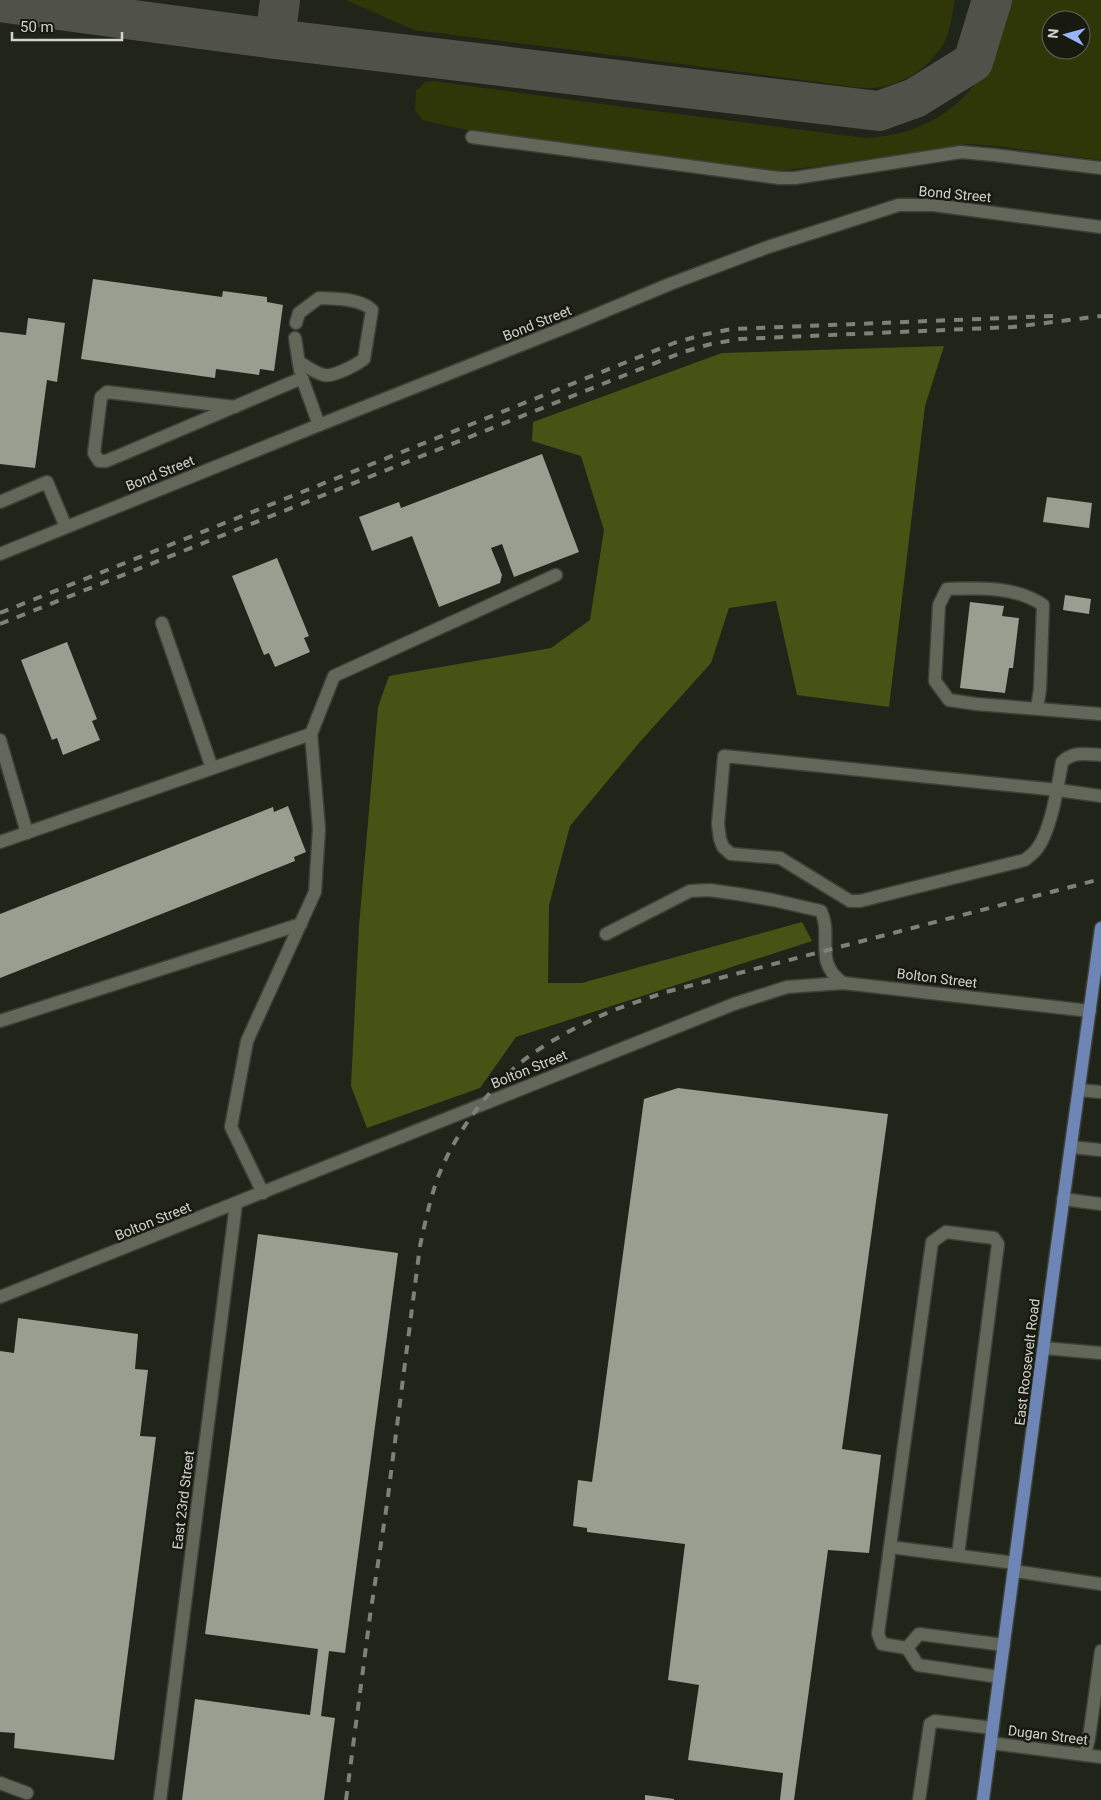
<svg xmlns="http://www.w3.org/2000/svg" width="1101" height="1800" viewBox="0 0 1101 1800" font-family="Roboto,sans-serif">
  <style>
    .green { fill: #2f3708; fill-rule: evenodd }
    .forest { fill: #475314 }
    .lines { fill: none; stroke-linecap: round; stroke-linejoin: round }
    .taxiway { stroke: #505249; stroke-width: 40 }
    .building { fill: #9a9e90 }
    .minor-casing { stroke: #3e4038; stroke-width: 15 }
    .major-casing { stroke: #3e4038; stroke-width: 15 }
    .minor { stroke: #63675a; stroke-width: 12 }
    .major { stroke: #6d86b6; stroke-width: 12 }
    .rail { stroke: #7f8179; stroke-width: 4; stroke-dasharray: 9 9; stroke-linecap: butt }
    .labels { text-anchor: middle; stroke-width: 5; stroke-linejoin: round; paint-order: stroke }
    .street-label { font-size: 14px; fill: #d1d3cc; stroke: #181a10 }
  </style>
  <rect width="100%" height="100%" fill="#212419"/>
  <!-- green -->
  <g class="green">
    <path d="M346 0H955C952 13 951 29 945 41 932 65 908 82 881 87 873 89 863 88 854 87L582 51 414 30Z"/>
    <path d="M1006 0H1101V160L996 146 969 144 829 165 777 171 471 131 422 120 415 110 416 91 425 82 433 81 609 105 865 138C926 136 975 102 997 45 1003 31 1004 15 1006 0ZM1051 20H1081V50H1051Z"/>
  </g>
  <!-- forest -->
  <path class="forest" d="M944 346 925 406 889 707 797 695 776 601 729 608 711 663 639 743 570 826 549 905 548 983H582L802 922 812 941 516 1037 480 1088 367 1128 351 1086 359 926 378 707 389 676 551 648 590 620 604 530 581 456 532 441 533 422 722 353Z"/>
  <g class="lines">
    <!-- taxiway -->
    <g class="taxiway">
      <path d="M0 2 275 39 879 111 915 98 973 62 992 0"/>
      <path d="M275 39 280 0"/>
    </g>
  </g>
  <!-- building -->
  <g class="building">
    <path d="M93 279 222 297 223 291 267 297V302L283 305 274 371 260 369 259 375 216 369 215 378 81 359Z"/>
    <path d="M28 318 65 323 57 382 47 380 35 468 0 464V332L26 335Z"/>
    <path d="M542 454 579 552 514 577 502 544 491 548 502 575 500 583 439 607 412 536 372 551 359 517 399 502 401 508Z"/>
    <path d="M1047 497 1092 503 1089 528 1043 522Z"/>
    <path d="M277 558 309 636 304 638 310 652 275 667 269 653 264 655 232 576Z"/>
    <path d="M1065 595 1091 599 1089 614 1063 610Z"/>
    <path d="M970 602 1004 606 1002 616 1019 618 1013 668H1009L1005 693 960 688Z"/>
    <path d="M67 642 97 719 92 721 100 740 63 755 57 738 52 740 21 660Z"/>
    <path d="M288 806 306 852 294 857 295 861 0 978V914L273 807 274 812Z"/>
    <path d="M678 1088 888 1114 842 1449 881 1455 869 1553 828 1550 794 1800H780L783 1773 688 1760 699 1685 668 1680 685 1544 587 1532V1528L573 1526 578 1480 592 1482 644 1099Z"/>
    <path d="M258 1234 398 1253 345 1653 329 1651 321 1716 335 1718 324 1800H182L195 1699 310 1715 318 1649 205 1634Z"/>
    <path d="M18 1318 138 1334 135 1369 148 1370 140 1436 156 1437 114 1760 14 1748 15 1733 0 1732V1351L14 1353Z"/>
    <path d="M645 1795 674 1799V1800H645Z"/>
  </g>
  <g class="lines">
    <!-- minor casing -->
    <g class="minor-casing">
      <g id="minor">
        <path d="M472 137 779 178H795L961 152 994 155 1101 168"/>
        <path d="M296 323 299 313 319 298C335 299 360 298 372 310L364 359C356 365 334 377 324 375 315 373 306 366 299 362"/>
        <path d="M295 338 300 370"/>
        <path d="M235 407 107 392 101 397 94 453 99 461H106L123 454 302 378 319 425"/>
        <path d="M0 502 47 482 66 527"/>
        <path d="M0 554 319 425 574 324 670 284 768 247 899 205H933L1101 227"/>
        <path d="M162 623 212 768"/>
        <path d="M1037 708 1040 689 1043 605C1015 586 980 588 947 589L939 605 935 681 949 700 976 704 1101 714"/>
        <path d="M311 734 334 676 556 575"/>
        <path d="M0 740 27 833"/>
        <path d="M1101 755C1087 754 1073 751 1062 762 1058 785 1051 832 1036 850 1033 854 1028 857 1025 860L860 901H850L780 858 731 854 723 847 720 839 718 824 724 756 1058 790 1101 796"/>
        <path d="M0 842 311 734 319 829 315 892 247 1041 231 1127 263 1193"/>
        <path d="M606 934 690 891 709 890 738 894 773 900 821 911C833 937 813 962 843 983"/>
        <path d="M0 1021 301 924"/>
        <path d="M1079 1090 1101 1092"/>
        <path d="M1071 1147 1101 1150"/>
        <path d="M1063 1199 1101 1204"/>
        <path d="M0 1297 734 1004 787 987 843 983 1090 1011"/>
        <path d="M1044 1348 1101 1353"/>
        <path d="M890 1547 1015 1563"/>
        <path d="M1014 1571 1101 1584"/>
        <path d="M907 1648 882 1644 878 1634 932 1242 946 1232 994 1238 998 1244 958 1555"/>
        <path d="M907 1648 919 1634 1004 1645"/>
        <path d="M907 1648 918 1665 999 1677"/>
        <path d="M991 1743 1101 1757"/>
        <path d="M1085 1755 1089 1738 1101 1651"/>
        <path d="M0 1783 27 1793"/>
        <path d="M160 1800 236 1204"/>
        <path d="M919 1800 930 1724 935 1721 993 1728"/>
      </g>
    </g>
    <!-- major casing -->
    <g class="major-casing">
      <path id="major" d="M983 1800 1056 1253 1101 928"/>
    </g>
    <!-- minor -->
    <use href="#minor" class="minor"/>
    <!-- major -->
    <use href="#major" class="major"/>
    <!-- rail -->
    <g class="rail">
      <path d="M0 613 674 343 702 335 732 329 1053 316"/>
      <path d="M0 624 683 352 711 344 740 339 1013 327 1101 316"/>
      <path d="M346 1800 370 1616 387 1504 420 1246C425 1223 430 1199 438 1177 452 1141 476 1106 503 1079 527 1053 566 1032 598 1017 619 1007 643 1000 666 992L1101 879"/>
    </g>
  </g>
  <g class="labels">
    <!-- street labels -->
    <g class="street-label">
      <text transform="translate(955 194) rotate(5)" y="5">Bond Street</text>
      <text transform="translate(537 323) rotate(-22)" y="5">Bond Street</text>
      <text transform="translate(160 473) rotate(-22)" y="5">Bond Street</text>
      <text transform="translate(937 978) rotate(7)" y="5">Bolton Street</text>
      <text transform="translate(529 1069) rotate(-22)" y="5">Bolton Street</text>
      <text transform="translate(153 1221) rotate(-22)" y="5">Bolton Street</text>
      <text transform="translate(1027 1362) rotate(-83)" y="5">East Roosevelt Road</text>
      <text transform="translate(183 1500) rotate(-83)" y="5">East 23rd Street</text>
      <text transform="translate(1048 1735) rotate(7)" y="5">Dugan Street</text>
    </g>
  </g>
  <!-- north arrow -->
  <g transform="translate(1066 35) rotate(276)"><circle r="24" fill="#181a10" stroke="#62645b"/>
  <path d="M0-4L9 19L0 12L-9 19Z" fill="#97b6fd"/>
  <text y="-8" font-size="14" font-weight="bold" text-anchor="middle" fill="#d1d3cc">N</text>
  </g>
  <!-- scale -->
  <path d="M12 32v8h110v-8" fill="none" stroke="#d1d3cc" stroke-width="2.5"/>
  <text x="20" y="32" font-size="15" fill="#d1d3cc" stroke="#181a10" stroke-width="4" paint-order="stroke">50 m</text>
</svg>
